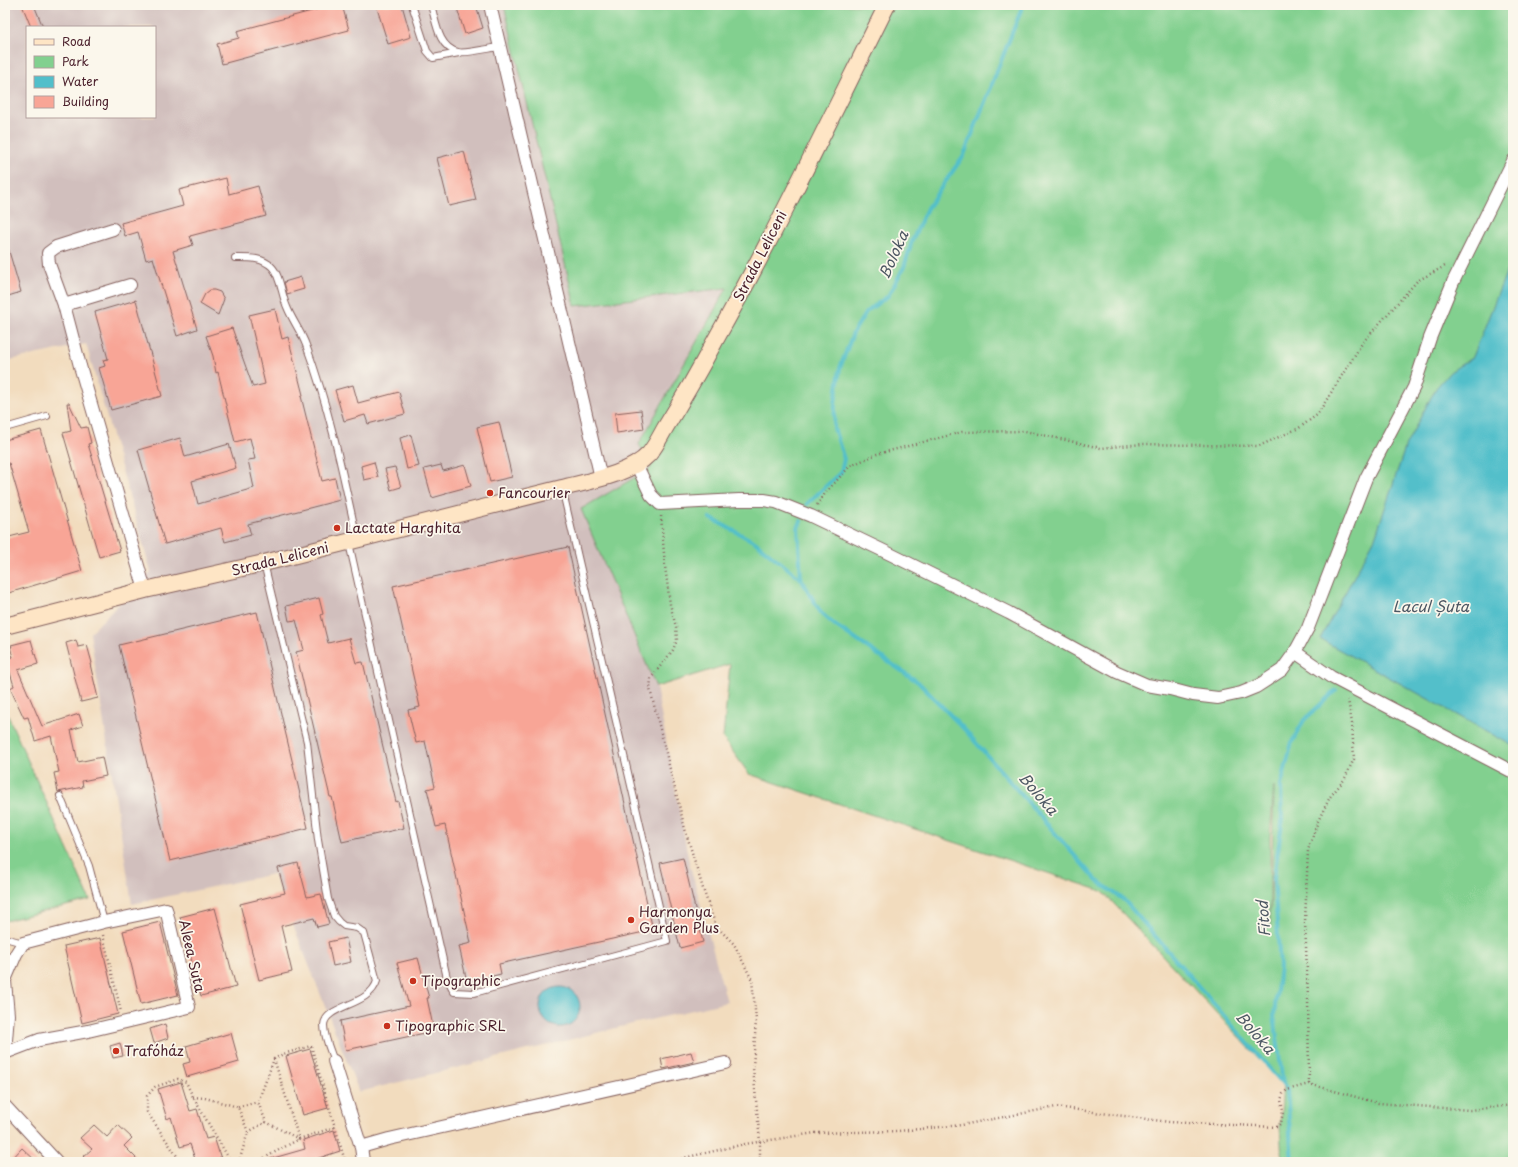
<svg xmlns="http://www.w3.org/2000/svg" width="1518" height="1167" viewBox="0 0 1518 1167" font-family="'Playpen Sans',sans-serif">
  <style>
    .industrial { fill: #d1bfbd; fill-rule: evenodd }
    .green { fill: #82d08f; stroke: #66785d; fill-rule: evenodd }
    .water { fill: #52bfca; stroke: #4e6f7a }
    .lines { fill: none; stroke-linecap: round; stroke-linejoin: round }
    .stream { stroke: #52bfca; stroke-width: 4 }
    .building { fill: #f8a596 }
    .service-casing { stroke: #85615e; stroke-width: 8 }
    .minor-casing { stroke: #85615e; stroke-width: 14 }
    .secondary-casing { stroke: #85615e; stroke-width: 18 }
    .path { stroke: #85615e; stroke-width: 2.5; stroke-dasharray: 1 3; stroke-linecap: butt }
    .service { stroke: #fff; stroke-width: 6 }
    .minor { stroke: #fff; stroke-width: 12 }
    .secondary { stroke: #fee5c5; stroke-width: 16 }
    .poi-dot { fill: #c8321e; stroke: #fbf7ec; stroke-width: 1.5 }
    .labels { text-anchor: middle; stroke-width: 3.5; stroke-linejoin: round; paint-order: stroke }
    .street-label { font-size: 14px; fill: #4a1f2b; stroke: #fbf7ec }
    .poi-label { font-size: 14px; fill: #4a1f2b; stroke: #fbf7ec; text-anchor: start }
    .water-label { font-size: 15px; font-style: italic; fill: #4d5763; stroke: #fbf7ec }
  </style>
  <rect width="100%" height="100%" fill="#fbf7ec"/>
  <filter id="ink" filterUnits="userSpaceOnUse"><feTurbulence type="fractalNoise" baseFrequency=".025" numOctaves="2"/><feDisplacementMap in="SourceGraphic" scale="8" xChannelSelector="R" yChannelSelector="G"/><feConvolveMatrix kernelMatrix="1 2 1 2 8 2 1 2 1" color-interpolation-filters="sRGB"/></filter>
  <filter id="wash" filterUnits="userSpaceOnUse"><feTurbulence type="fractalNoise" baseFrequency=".012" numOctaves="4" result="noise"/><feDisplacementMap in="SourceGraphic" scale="16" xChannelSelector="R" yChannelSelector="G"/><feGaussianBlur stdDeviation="0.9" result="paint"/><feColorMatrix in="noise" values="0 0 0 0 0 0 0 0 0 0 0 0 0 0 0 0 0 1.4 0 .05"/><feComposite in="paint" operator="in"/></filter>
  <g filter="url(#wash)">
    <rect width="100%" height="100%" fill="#f2dcbe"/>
    <!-- industrial -->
    <path class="industrial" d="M5 5H504L575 306 727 287 639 444 651 468 582 509 656 687 689 862 727 1002 628 1025 359 1092 273 874 132 904 90 633 151 572 86 344 5 361ZM27 27H155V117H27Z"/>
    <!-- green -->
    <g class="green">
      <path d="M504 5H1513V1162H1282L1280 1126 1283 1084 1102 891 749 774 723 738 730 664 656 687 581 509 651 468 639 444 727 288 575 306ZM1274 786 1270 928V837Z"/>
      <path d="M5 709 90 900 5 921Z"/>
    </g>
    <!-- water -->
    <g class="water">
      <path d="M1513 255V746L1320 639 1375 538 1406 445 1436 388 1450 372 1473 357Z"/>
      <circle cx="560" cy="1007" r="20"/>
    </g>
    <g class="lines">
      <!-- stream -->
      <g class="stream">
        <path d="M807 504 841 472 844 459 834 428 835 403 840 368 853 333 866 312 888 296 904 267 912 241 927 208 964 155 1023 5"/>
        <path d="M710 518 755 542 801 579"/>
        <path d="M801 521 798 528 801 579 821 613 836 626 918 682 964 729 1096 880 1124 900 1283 1084"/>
        <path d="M1292 1162 1287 1090 1283 1084 1274 1015 1280 967 1274 878 1282 823 1281 785 1292 742 1304 720 1336 690"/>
      </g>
    </g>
    <g id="blocks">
      <!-- building -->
      <g class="building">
        <path d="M22 5H34L43 27H31Z"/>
        <path d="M334 5H342L349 30 222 64 217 44 239 38 237 31Z"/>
        <path d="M376 5H402L411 37 388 44Z"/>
        <path d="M456 5H476L483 28 465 34Z"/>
        <path d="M464 151 476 200 449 206 437 158Z"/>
        <path d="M226 178 229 194 258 186 266 216 190 236 193 245 173 251 197 329 177 336 153 258 146 260 138 232 125 236 121 223 183 206 179 190Z"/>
        <path d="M5 248H8L21 292 5 297Z"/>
        <path d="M301 277 304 289 287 294 284 282Z"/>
        <path d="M210 290H214L220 292 224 299 218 315 200 304 205 294Z"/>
        <path d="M136 300 162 396 111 410 99 368 105 366 103 360 108 359 95 312Z"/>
        <path d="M275 309 282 339 288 337 303 395 301 396 322 481 335 478 340 500 248 524 251 535 225 542 221 528 165 544 138 450 180 438 185 457 229 444 236 468 192 481 198 504 254 488 248 460 255 459 250 438 235 442 218 372 216 373 213 356 206 336 232 328 253 387 265 384 249 315Z"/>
        <path d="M353 385 358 403 399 392 405 414 368 424 365 415 344 421 335 390Z"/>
        <path d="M67 403H69L81 428 87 427 91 443 88 444 120 551 99 557 63 433 71 431Z"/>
        <path d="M641 410 644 429 617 433 615 413Z"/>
        <path d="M499 422 512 477 490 482 477 427Z"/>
        <path d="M41 430 82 571 5 594V538L29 532 9 463 5 464V440Z"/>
        <path d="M411 435 419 466 407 469 400 438Z"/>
        <path d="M374 462 378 477 364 480 361 466Z"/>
        <path d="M441 465 443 471 465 465 471 486 445 493 446 494 432 498 424 469Z"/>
        <path d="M395 467 401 487 391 490 385 469Z"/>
        <path d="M568 547 653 930 499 964 501 974 467 982 459 946 471 943 445 825 436 827 427 789 435 787 425 741 416 743 408 710 420 707 393 586Z"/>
        <path d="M319 598 323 614 321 615 328 643 349 638 356 663 363 662 396 802 398 801 404 828 342 842 332 797H330L296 652 304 650 296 620 289 621 286 606Z"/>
        <path d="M257 612 308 828 170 861 119 645Z"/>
        <path d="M31 640 38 664 18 670 42 726 79 714 83 726 71 730 78 762 102 757 106 776 82 781 83 787 58 792 54 773 59 772 51 736 35 741 28 717 24 718 10 688 14 686 6 659 13 657 10 647H12L11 645Z"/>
        <path d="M76 640 78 647 87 645 92 663 90 664 98 698 81 702 66 643Z"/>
        <path d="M683 858 703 942 680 948 660 863Z"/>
        <path d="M298 863 307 897 321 894 329 924 317 927 314 918 281 926 292 972 259 980 240 904 285 893 278 868Z"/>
        <path d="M215 908 236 987 201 996 180 917Z"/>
        <path d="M160 922 178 995 141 1004 123 931Z"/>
        <path d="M100 938 118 1014 82 1023 64 946Z"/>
        <path d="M346 938 351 962 333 966 328 942Z"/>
        <path d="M418 958 429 998H427L434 1031 346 1050 340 1021 409 1006 397 963Z"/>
        <path d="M165 1024 168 1038 154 1043 150 1029Z"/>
        <path d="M231 1033 239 1062 187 1077 183 1064 190 1062 186 1046Z"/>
        <path d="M120 1043 123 1056 113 1058 110 1046Z"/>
        <path d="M310 1049 328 1108 303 1115 286 1056Z"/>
        <path d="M691 1052 694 1062 663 1069 661 1059Z"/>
        <path d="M181 1082 190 1111 197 1109 206 1139 214 1137 222 1162H196L190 1144 180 1147 171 1117 167 1119 158 1089Z"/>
        <path d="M94 1125 107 1137 118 1125 132 1138 124 1146 140 1162H89L83 1157 92 1149 80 1138Z"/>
        <path d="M334 1130 340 1151 307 1162H270V1159L305 1149 303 1140Z"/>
        <path d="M22 1148 37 1162H9Z"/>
      </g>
    </g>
  </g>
  <g filter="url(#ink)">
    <use href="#blocks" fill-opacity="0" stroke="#85615e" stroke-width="1"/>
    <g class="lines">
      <!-- service casing -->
      <g class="service-casing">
        <g id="service">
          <path d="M412 5 427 51 433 58 459 53"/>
          <path d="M431 5C436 21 438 48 458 52 465 54 491 48 499 47"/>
          <path d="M235 258C248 258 262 257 272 267 280 275 282 296 287 307 292 320 301 331 306 345 329 407 343 474 357 539"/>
          <path d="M5 428 47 416"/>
          <path d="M349 543 447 978 454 992 474 993 667 941 562 488"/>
          <path d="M264 563 307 742 318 840 328 899 334 916 339 922 344 926 357 928 364 933 377 981C370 1006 325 1005 324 1025 324 1037 330 1050 334 1061"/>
          <path d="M60 796 89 866 104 922"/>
          <path d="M5 938 23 943"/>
        </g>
      </g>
      <!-- minor casing -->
      <g class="minor-casing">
        <g id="minor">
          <path d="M490 5 601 478"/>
          <path d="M130 285 64 305 80 366 145 590"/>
          <path d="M64 305 49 264 48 253 56 247 113 229"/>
          <path d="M636 464 651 495 660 504 739 500H764L776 502 811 516 888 553 1009 613 1117 672 1147 685 1170 689 1193 695 1218 698 1241 693 1256 687 1282 670 1295 652 1308 628 1366 478 1414 387 1430 338 1453 282 1513 161"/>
          <path d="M1295 652 1331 677 1513 772"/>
          <path d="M5 980 16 954 23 943 104 922 166 909 189 1007 88 1031 39 1040 5 1053"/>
          <path d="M5 981 8 1015 5 1053"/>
          <path d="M334 1061 361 1147 363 1161 361 1162"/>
          <path d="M5 1106 57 1162"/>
          <path d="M361 1147 389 1139 725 1063"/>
        </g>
      </g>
      <!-- secondary casing -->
      <g class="secondary-casing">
        <path id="secondary" d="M5 626 145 590 264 563 562 488C589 481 629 475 649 454 655 447 660 437 665 428 683 399 700 369 716 339 777 230 831 117 887 5"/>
      </g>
      <!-- path -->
      <g class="path">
        <path d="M817 505 826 492 850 466 877 454 962 432 1025 431 1101 448 1142 444 1259 446 1299 428 1317 415 1363 342 1417 281 1447 265"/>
        <path d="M661 516 665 566 670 604 676 627 677 640 673 650 651 678 650 689 685 829 704 892 716 926 734 944 752 980 756 1020 753 1068 760 1142V1162"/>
        <path d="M103 935 121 1012"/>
        <path d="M274 1059 299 1139 266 1122 258 1102 274 1059 283 1054 311 1046 345 1161 343 1162"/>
        <path d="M1309 1084 1308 996 1305 922 1308 850 1318 821 1330 797 1344 780 1354 759 1352 723 1348 700"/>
        <path d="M193 1097 205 1098 238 1107 248 1132 239 1162"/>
        <path d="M238 1107 258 1102"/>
        <path d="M248 1132 266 1122"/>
        <path d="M181 1162 147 1112V1096L155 1087 178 1079 186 1082 193 1097 231 1162"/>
        <path d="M257 1162 299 1139 335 1127"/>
        <path d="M666 1162 745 1144 815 1133 898 1131 962 1125 1056 1107 1169 1122 1277 1127 1281 1123 1283 1111 1281 1100 1283 1094 1287 1090 1309 1084 1378 1103 1470 1110 1513 1105"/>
      </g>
      <!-- service -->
      <use href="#service" class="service"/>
      <!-- minor -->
      <use href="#minor" class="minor"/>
      <!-- secondary -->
      <use href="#secondary" class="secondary"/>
    </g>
  </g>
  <!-- markers -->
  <g class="poi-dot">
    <circle cx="490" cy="493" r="4"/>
    <circle cx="337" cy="528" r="4"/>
    <circle cx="631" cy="920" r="4"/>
    <circle cx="413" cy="981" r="4"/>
    <circle cx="387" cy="1026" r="4"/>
    <circle cx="116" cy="1051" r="4"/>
  </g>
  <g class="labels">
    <!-- street labels -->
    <g class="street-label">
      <text transform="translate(760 256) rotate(-63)" y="5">Strada Leliceni</text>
      <text transform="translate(280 559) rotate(-14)" y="5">Strada Leliceni</text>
      <text transform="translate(192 956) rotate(77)" y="5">Aleea Suta</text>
    </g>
    <!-- poi labels -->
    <g class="poi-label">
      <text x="498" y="498">Fancourier</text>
      <text x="345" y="533">Lactate Harghita</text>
      <text x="639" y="917">Harmonya<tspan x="639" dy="16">Garden Plus</tspan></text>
      <text x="421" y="986">Tipographic</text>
      <text x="395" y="1031">Tipographic SRL</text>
      <text x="124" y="1056">Trafóház</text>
    </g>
    <!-- water labels -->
    <g class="water-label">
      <text transform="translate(894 255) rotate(-66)" y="5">Boloka</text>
      <text x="1431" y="612">Lacul Șuta</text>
      <text transform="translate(1038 794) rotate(49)" y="5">Boloka</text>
      <text transform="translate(1264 919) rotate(-94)" y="5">Fitod</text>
      <text transform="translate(1255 1033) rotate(49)" y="5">Boloka</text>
    </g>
  </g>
  <!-- margin -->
  <rect width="1518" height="1167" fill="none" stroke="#fbf7ec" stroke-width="20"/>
  <!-- legend -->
  <rect x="26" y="26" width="130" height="92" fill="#fbf7ec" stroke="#b4a19f"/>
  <rect x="34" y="39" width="20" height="6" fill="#fee5c5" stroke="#b4a19f"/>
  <text x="62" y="46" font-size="12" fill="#4a1f2b">Road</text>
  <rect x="34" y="56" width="20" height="12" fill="#82d08f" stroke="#b4a19f"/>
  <text x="62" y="66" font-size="12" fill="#4a1f2b">Park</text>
  <rect x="34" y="76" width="20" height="12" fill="#52bfca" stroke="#b4a19f"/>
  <text x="62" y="86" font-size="12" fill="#4a1f2b">Water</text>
  <rect x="34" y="96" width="20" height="12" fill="#f8a596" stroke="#b4a19f"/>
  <text x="62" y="106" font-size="12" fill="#4a1f2b">Building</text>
</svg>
